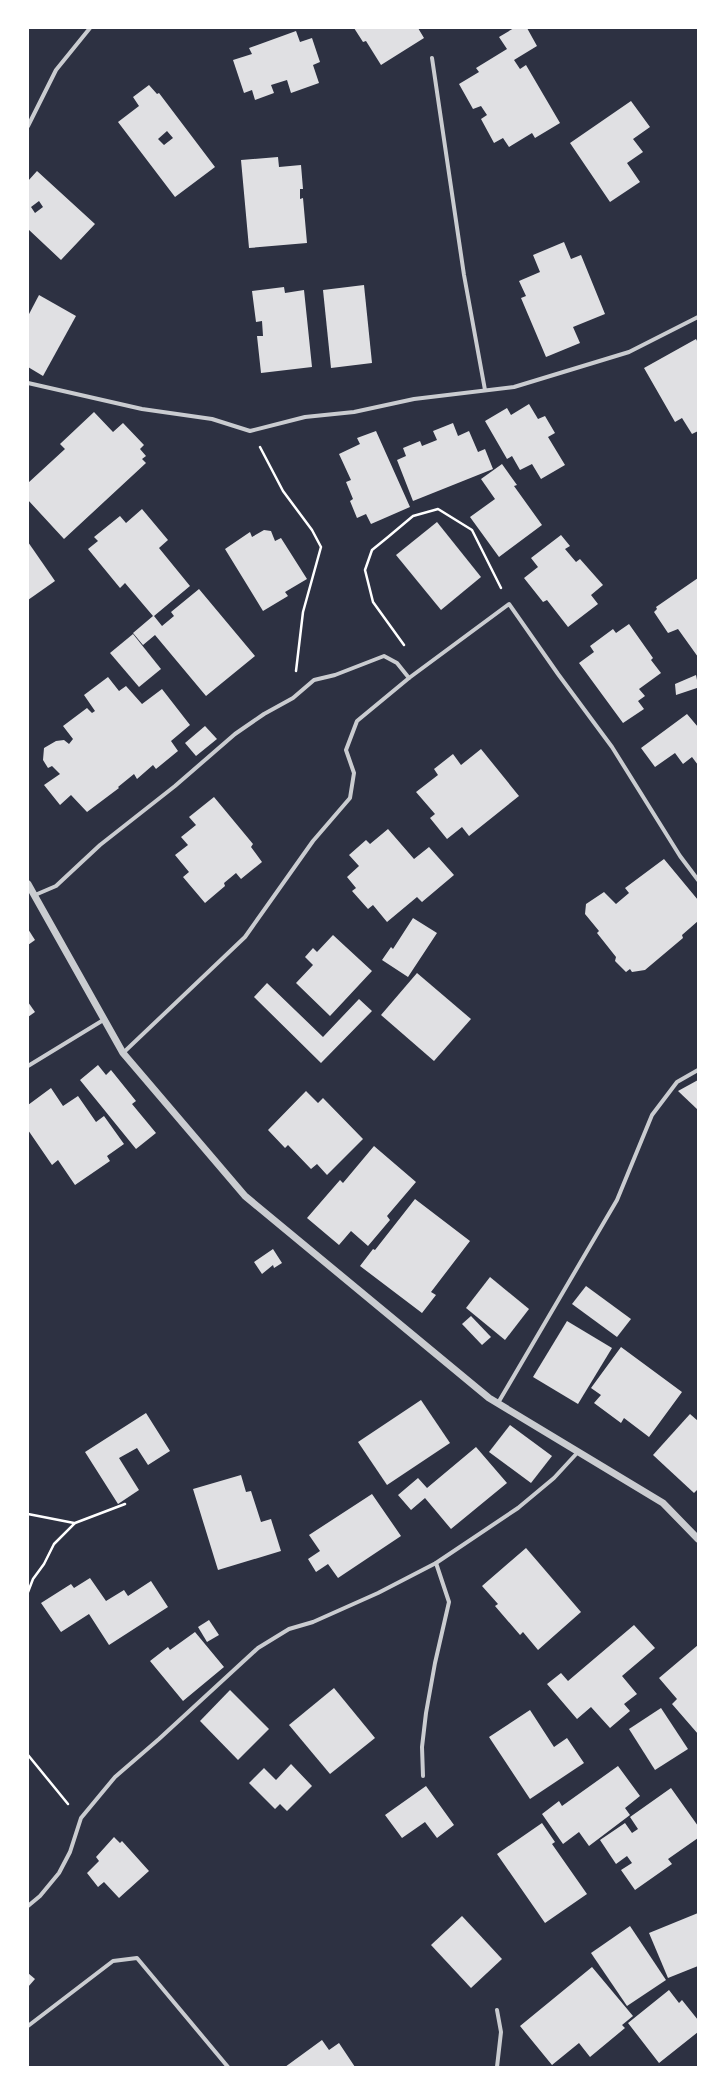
<svg xmlns="http://www.w3.org/2000/svg" width="726" height="2095" viewBox="0 0 726 2095" font-family="'Varela Round',sans-serif">
  <style>
    .building { fill: #e0e0e3; fill-rule: evenodd }
    .lines { fill: none; stroke-linecap: round; stroke-linejoin: round }
    .path { stroke: #fff; stroke-width: 2.5 }
    .minor { stroke: #caccd0; stroke-width: 4 }
    .tertiary { stroke: #caccd0; stroke-width: 7 }
  </style>
  <rect width="100%" height="100%" fill="#2d3142"/>
  <!-- building -->
  <g class="building">
    <path d="M354 28H418L424 38 381 65 366 41 363 42Z"/>
    <path d="M514 28H527L537 46 514 60 520 69 526 65 560 123 535 138 532 133 509 147 503 138 494 143 481 119 487 115 481 106 473 109 459 84 479 72 476 68 507 49 499 37Z"/>
    <path d="M296 31 300 42 312 38 320 62 313 65 319 83 291 93 287 80 271 85 274 93 255 100 252 90 244 93 233 60 252 54 249 48Z"/>
    <path d="M149 85 157 94 159 93 215 167 175 197 118 122 139 106 133 97ZM167 131 173 138 164 145 158 139Z"/>
    <path d="M631 101 650 127 633 139 643 152 627 163 640 182 610 202 570 143Z"/>
    <path d="M278 157 279 167 301 165 303 189H300V199L303 198 307 243 249 248 241 160Z"/>
    <path d="M37 171 95 224 61 260 28 229V181ZM39 201 43 207 35 213 31 207Z"/>
    <path d="M564 242 571 259 581 255 605 314 573 327 580 343 546 357 521 298 526 296 519 281 540 272 533 255Z"/>
    <path d="M364 285 372 363 331 368 323 290Z"/>
    <path d="M284 287 285 293 304 290 312 367 261 373 257 336H263L262 321 256 322 252 291Z"/>
    <path d="M39 295 76 316 43 376 28 367V316Z"/>
    <path d="M696 339 698 343V431L692 434 682 418 675 422 644 368Z"/>
    <path d="M529 404 538 419 545 416 555 433 548 437 565 465 541 479 532 464 520 470 512 456 507 459 485 421 507 408 511 415Z"/>
    <path d="M94 412 113 432 123 423 144 445 140 449 146 456 142 459 146 463 64 539 28 500V483L65 449 60 444Z"/>
    <path d="M453 423 458 436 469 431 478 452 485 449 493 469 413 501 397 460 406 456 403 448 420 441 422 446 437 440 433 431Z"/>
    <path d="M376 431 410 507 371 524 366 514 357 518 350 501 353 499 346 482 351 480 339 454 360 444 357 438Z"/>
    <path d="M502 464 517 485 514 486 542 525 499 557 470 517 495 499 481 479Z"/>
    <path d="M142 509 168 540 159 548 190 586 154 616 162 626 174 616 171 612 199 589 255 656 206 696 155 635 143 645 133 633 153 616 125 583 120 588 88 549 98 541 94 537 120 516 126 523Z"/>
    <path d="M437 522 481 577 441 610 396 555Z"/>
    <path d="M264 530 271 531 275 541 281 538 307 579 285 592 288 596 263 611 225 549 250 532 252 537Z"/>
    <path d="M561 535 570 546 565 549 576 562 580 559 603 585 591 595 598 604 568 627 547 600 543 602 524 578 538 567 531 558Z"/>
    <path d="M28 542 55 581 28 600Z"/>
    <path d="M698 578V657L678 629 668 633 654 612 657 609 656 607Z"/>
    <path d="M629 624 653 658 651 660 661 673 639 689 645 696 638 701 644 709 623 723 579 663 594 652 590 646 613 629 616 633Z"/>
    <path d="M133 634 161 669 139 687 110 653Z"/>
    <path d="M696 675 697 680 698 679V689L697 688 676 695 675 684Z"/>
    <path d="M108 677 119 691 126 686 142 704 162 689 190 725 171 741 178 751 156 769 153 765 137 779 134 774 118 787 119 788 87 812 71 795 60 805 44 785 60 774 52 766 48 768 43 760 44 748 56 741 64 740 69 744 73 739 63 726 87 708 92 713 95 711 84 695Z"/>
    <path d="M687 714 698 727V765L692 757 683 764 675 753 655 767 641 748Z"/>
    <path d="M205 726 217 739 196 756 185 743Z"/>
    <path d="M481 749 519 796 469 836 462 827 447 839 430 818 435 814 416 792 438 775 434 769 453 754 461 765Z"/>
    <path d="M214 797 253 844 251 847 262 862 241 879 236 873 224 883 225 886 205 903 183 877 189 872 175 855 188 845 181 837 196 825 189 817Z"/>
    <path d="M388 829 414 859 429 847 454 875 422 902 417 897 387 922 373 905 368 909 352 891 356 888 347 877 359 866 349 855 366 840 370 844Z"/>
    <path d="M664 859 698 900V921L682 935 683 938 645 970 632 972 630 969 626 972 615 961 616 957 597 933 599 931 585 914 586 904 604 892 616 904 629 893 625 888Z"/>
    <path d="M413 918 437 933 408 977 382 960 391 947 393 949Z"/>
    <path d="M28 929 35 940 28 945Z"/>
    <path d="M333 935 372 971 330 1016 296 983 313 965 305 957 313 948 317 952Z"/>
    <path d="M417 973 471 1019 434 1061 381 1015Z"/>
    <path d="M267 983 323 1037 359 999 372 1011 321 1063 254 997Z"/>
    <path d="M28 1002 35 1012 28 1017Z"/>
    <path d="M98 1065 106 1075 111 1070 136 1101 132 1104 156 1133 136 1149 80 1080Z"/>
    <path d="M698 1080V1110L678 1091Z"/>
    <path d="M51 1088 63 1106 78 1096 96 1122 104 1116 124 1144 107 1156 110 1161 75 1185 58 1160 52 1165 28 1130V1105Z"/>
    <path d="M306 1091 318 1103 323 1098 363 1139 327 1175 317 1164 311 1169 288 1145 285 1148 268 1130Z"/>
    <path d="M374 1146 416 1182 387 1216 390 1220 368 1246 351 1231 339 1245 307 1218 340 1180 343 1183Z"/>
    <path d="M415 1199 470 1241 431 1292 436 1295 422 1313 360 1266 373 1249 375 1250Z"/>
    <path d="M273 1249 282 1263 274 1268 273 1265 262 1274 254 1262Z"/>
    <path d="M490 1277 529 1309 505 1340 466 1308Z"/>
    <path d="M586 1286 631 1319 617 1337 572 1304Z"/>
    <path d="M471 1316 491 1337 482 1345 462 1324Z"/>
    <path d="M567 1321 612 1348 578 1404 533 1377Z"/>
    <path d="M621 1347 682 1392 649 1437 624 1418 621 1423 594 1403 601 1395 591 1388Z"/>
    <path d="M421 1400 450 1443 387 1485 358 1442Z"/>
    <path d="M146 1413 170 1451 148 1465 137 1448 119 1458 139 1490 118 1504 85 1452Z"/>
    <path d="M690 1414 698 1421V1489L694 1493 653 1455Z"/>
    <path d="M510 1425 552 1456 531 1483 489 1452Z"/>
    <path d="M476 1447 507 1483 451 1529 425 1498 411 1510 398 1495 418 1478 427 1488Z"/>
    <path d="M241 1475 246 1492 251 1491 261 1522 271 1519 281 1551 218 1570 193 1489Z"/>
    <path d="M372 1494 401 1536 338 1578 328 1564 316 1572 308 1559 320 1551 309 1535Z"/>
    <path d="M526 1548 581 1612 538 1650 523 1632 520 1635 495 1606 498 1604 482 1586Z"/>
    <path d="M90 1578 106 1601 124 1590 128 1596 151 1581 168 1607 109 1645 89 1614 61 1632 41 1603 71 1584 74 1588Z"/>
    <path d="M209 1620 219 1635 207 1642 198 1627Z"/>
    <path d="M634 1625 655 1648 622 1676 637 1694 624 1704 630 1711 610 1728 591 1707 577 1719 547 1684 561 1673 568 1681Z"/>
    <path d="M195 1632 224 1667 183 1701 150 1661 168 1647 170 1650Z"/>
    <path d="M698 1645V1734L672 1704 677 1699 659 1678Z"/>
    <path d="M334 1688 375 1738 330 1774 289 1725Z"/>
    <path d="M230 1690 269 1729 238 1760 200 1721Z"/>
    <path d="M661 1708 688 1749 655 1770 629 1729Z"/>
    <path d="M530 1710 554 1747 567 1738 584 1763 530 1799 489 1737Z"/>
    <path d="M291 1764 312 1786 287 1811 280 1804 275 1809 249 1783 264 1768 276 1780Z"/>
    <path d="M618 1766 640 1796 625 1808 630 1815 589 1846 579 1832 563 1844 542 1814 559 1801 562 1806Z"/>
    <path d="M426 1786 454 1825 437 1838 425 1822 402 1838 385 1815Z"/>
    <path d="M671 1788 698 1826V1838L668 1859 672 1864 635 1890 621 1870 632 1863 627 1856 616 1864 600 1840 625 1823 632 1833 638 1829 630 1817Z"/>
    <path d="M542 1823 555 1842 552 1844 587 1894 545 1923 497 1854Z"/>
    <path d="M114 1837 120 1843 122 1841 149 1871 119 1898 104 1882 98 1887 87 1873 99 1861 96 1857Z"/>
    <path d="M698 1913V1966L668 1978 649 1933Z"/>
    <path d="M462 1916 502 1959 471 1988 431 1945Z"/>
    <path d="M630 1926 666 1980 627 2006 591 1953Z"/>
    <path d="M592 1967 633 2016 622 2025 625 2028 590 2057 579 2043 552 2065 520 2026Z"/>
    <path d="M28 1973 35 1979 28 1987Z"/>
    <path d="M669 1990 679 2003 682 2000 698 2020V2032L659 2063 628 2023Z"/>
    <path d="M322 2040 329 2050 339 2043 355 2067H285Z"/>
  </g>
  <g class="lines">
    <!-- path -->
    <g class="path">
      <path d="M260 447 283 491 312 530 321 547 303 612 296 671"/>
      <path d="M404 645 373 602 365 570 372 550 388 537 413 516 438 509 472 530 501 588"/>
      <path d="M28 1514 74 1523"/>
      <path d="M28 1592 33 1579 44 1564 54 1544 75 1523 125 1504"/>
      <path d="M28 1755 68 1804"/>
    </g>
    <!-- minor -->
    <g class="minor">
      <path d="M432 58 464 275 485 390"/>
      <path d="M28 126 56 70 90 28"/>
      <path d="M28 383 142 409 212 419 250 431 305 417 354 412 414 399 514 387 629 352 698 317"/>
      <path d="M35 895 56 886 100 845 175 786 235 734 264 714 293 698 314 680 335 675 384 656 397 663 409 678"/>
      <path d="M123 1053 245 937 313 841 350 798 354 773 346 750 357 721 409 678 509 604 558 674 612 747 680 856 698 880"/>
      <path d="M28 1066 105 1019"/>
      <path d="M498 1403 617 1200 652 1115 677 1082 698 1070"/>
      <path d="M423 1776 422 1747 426 1713 435 1663 449 1602 436 1563"/>
      <path d="M28 1906 40 1896 59 1873 70 1852 81 1818 115 1777 159 1739 258 1648 289 1629 313 1622 378 1593 436 1563 518 1508 554 1478 578 1452"/>
      <path d="M28 2026 113 1961 137 1958 228 2067"/>
      <path d="M497 2067 501 2032 497 2010"/>
    </g>
    <!-- tertiary -->
    <path class="tertiary" d="M28 884 123 1053 245 1196 489 1398 663 1503 698 1539"/>
  </g>
  <!-- border -->
  <rect width="726" height="2095" fill="none" stroke="#ffffff" stroke-width="58"/>
</svg>
